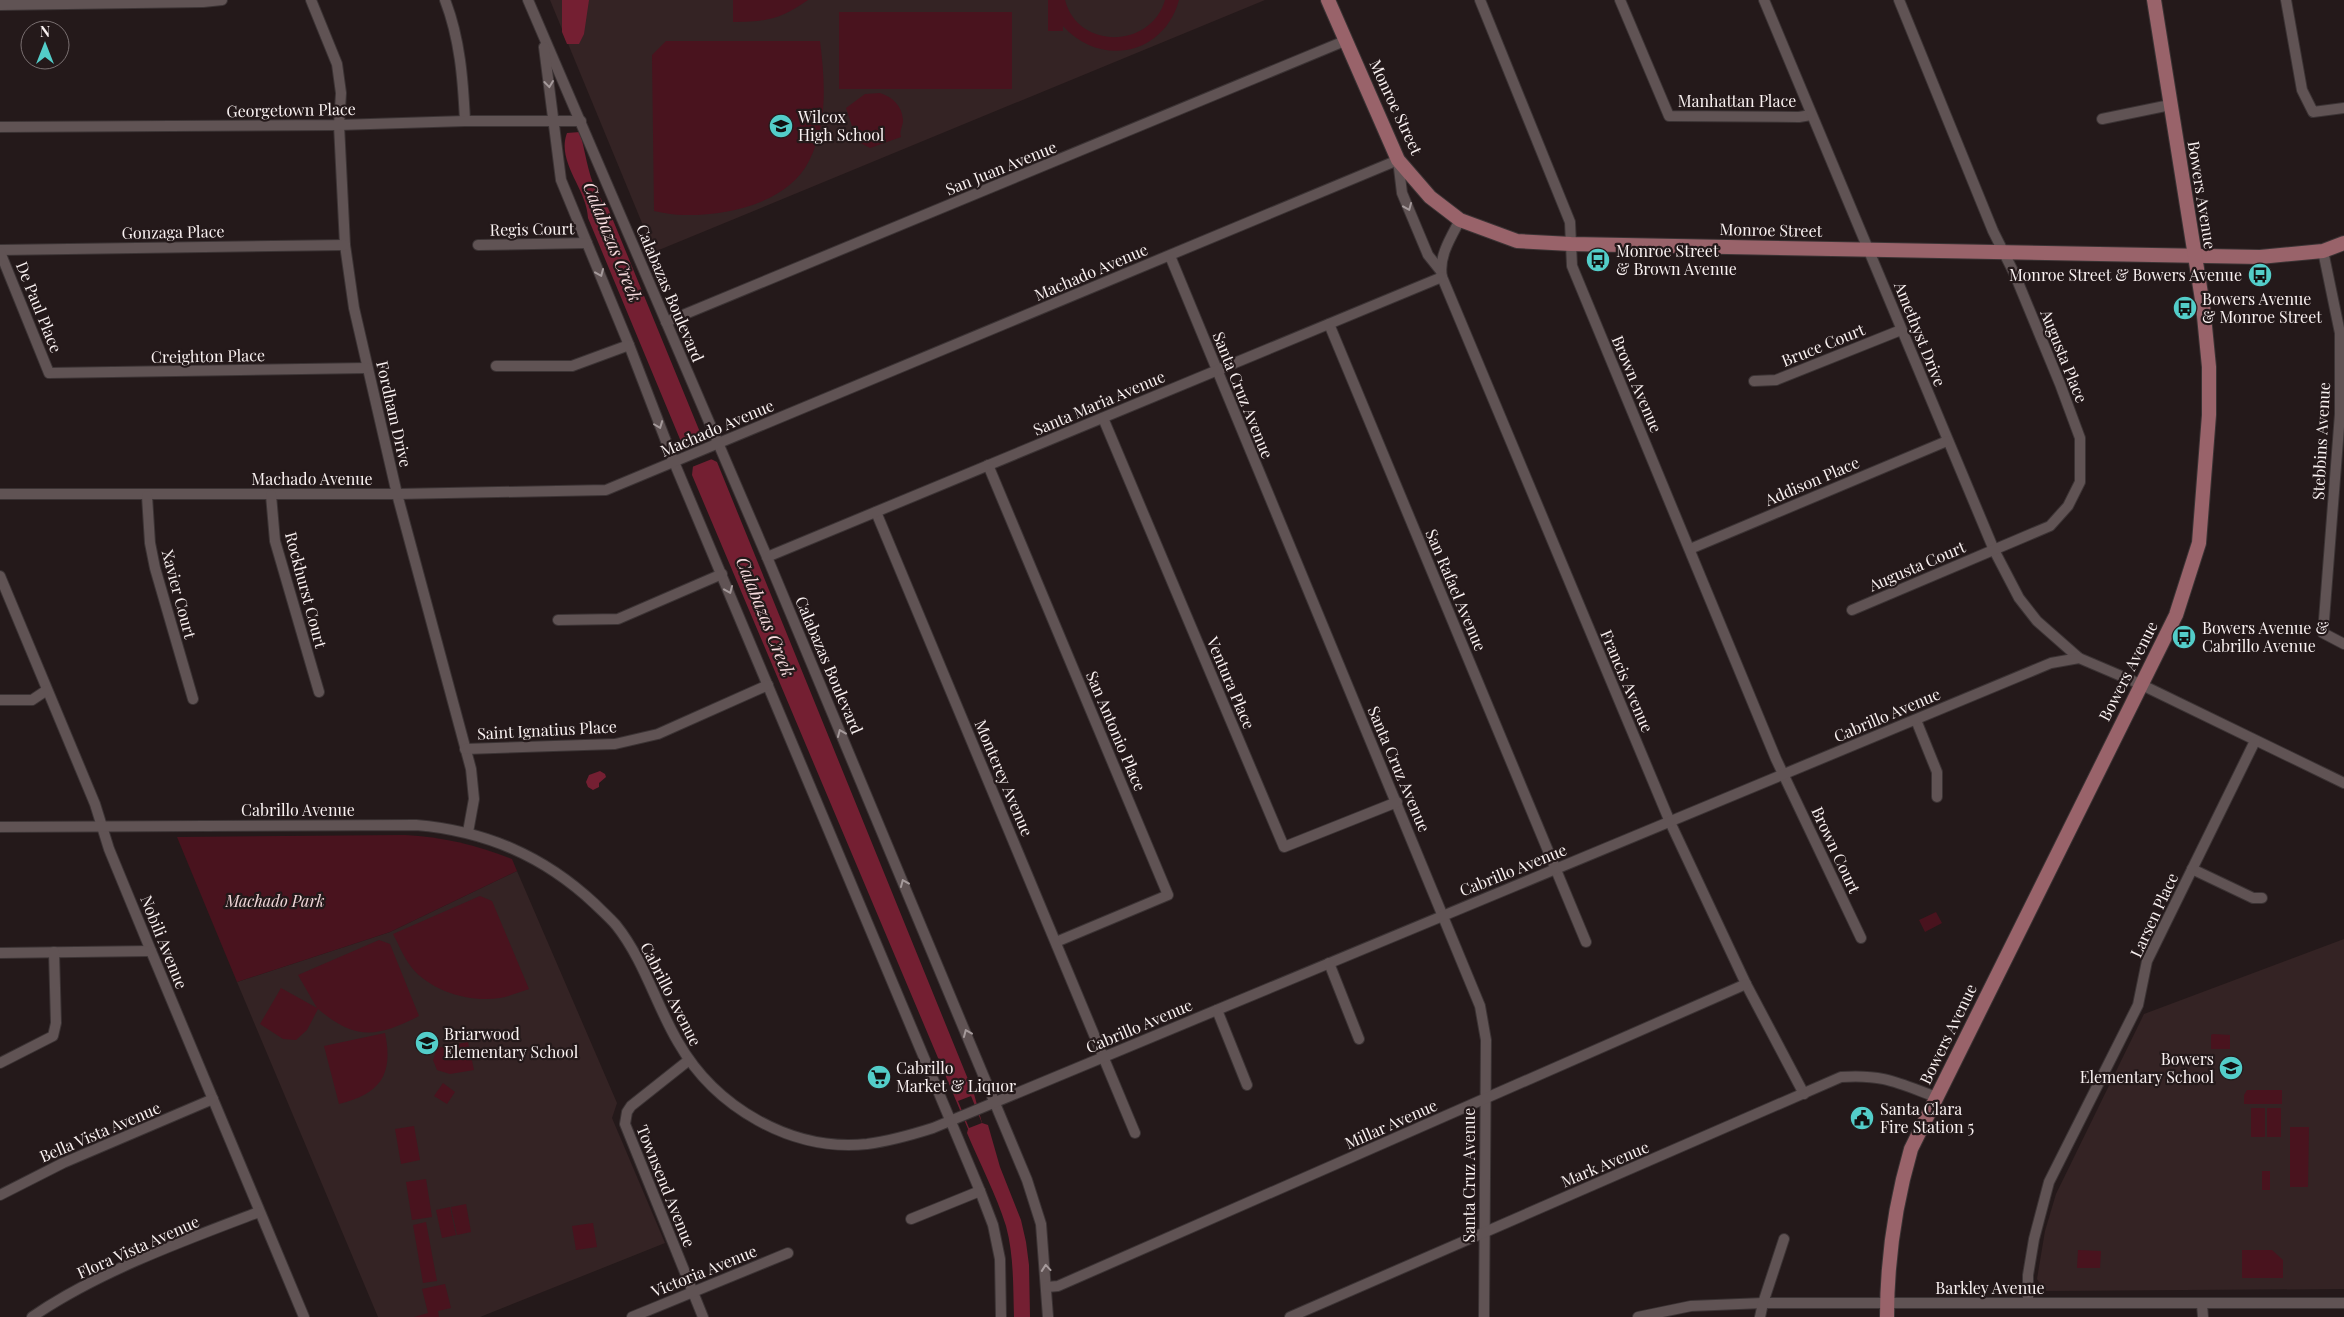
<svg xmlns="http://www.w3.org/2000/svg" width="2344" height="1317" viewBox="0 0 2344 1317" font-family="'Playfair Display',serif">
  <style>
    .built { fill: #342324 }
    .green { fill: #49131e }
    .water { fill: #741f32 }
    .pier { fill: #24191a }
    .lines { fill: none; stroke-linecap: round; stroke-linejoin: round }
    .minor-casing { stroke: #3b3334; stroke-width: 12 }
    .major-casing { stroke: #3b3334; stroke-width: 16 }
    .minor { stroke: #605354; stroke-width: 10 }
    .major { stroke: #99636a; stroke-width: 14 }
    .oneway { stroke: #a59a9b }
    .labels { text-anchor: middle; stroke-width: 4.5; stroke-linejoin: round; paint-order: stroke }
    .street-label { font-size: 16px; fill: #f9f1f1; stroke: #24191a }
    .poi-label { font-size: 16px; fill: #f9f1f1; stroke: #24191a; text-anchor: start }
    .park-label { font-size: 16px; font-style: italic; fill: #f2d8da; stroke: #24191a }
    .water-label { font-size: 18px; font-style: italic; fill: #f7dcdf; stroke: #24191a }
  </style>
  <rect width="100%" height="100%" fill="#24191a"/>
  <!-- built -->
  <g class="built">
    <path d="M550 0H1265L654 252Z"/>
    <path d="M517 871 617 1103 612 1118 665 1243 480 1317H378L237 982 390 932Z"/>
    <path d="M2344 939V1289L2045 1291 2037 1279 2045 1231 2056 1194 2144 1014Z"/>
  </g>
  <!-- green -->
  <g class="green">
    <path d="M733 0H808C781 19 766 22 733 22Z"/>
    <path d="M1048 0H1065C1078 50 1151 49 1165 0H1179C1164 55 1101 68 1063 26V31H1048Z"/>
    <rect x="839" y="12" width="173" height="77"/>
    <path d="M666 41H820C825 81 828 124 809 161 788 203 727 216 684 215 674 215 664 213 654 211L652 55Z"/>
    <path d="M880 93C892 97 902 105 903 120 903 127 899 130 901 137L870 148 857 141 846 108 865 94Z"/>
    <path d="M405 835C443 837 477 845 512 859L517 871 390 932 237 982 177 837Z"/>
    <path d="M480 896 492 901 529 989C520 992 510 996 500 998 470 1003 431 991 412 968 404 958 399 945 393 934Z"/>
    <path d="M1936 912 1942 923 1925 932 1919 920Z"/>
    <path d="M379 940 390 944 419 1016C376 1038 355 1040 318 1009L307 1030 296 1040 283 1039 260 1024 281 988 317 1008 298 975Z"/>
    <path d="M385 1033C394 1076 379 1094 339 1104L324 1046Z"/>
    <path d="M2213 1034 2230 1035V1049H2211V1035Z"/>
    <path d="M468 1042 474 1070 450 1074 437 1070 433 1060 437 1048Z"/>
    <path d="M443 1083 455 1092 447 1104 434 1096Z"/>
    <path d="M2247 1090H2282V1104H2244V1095Z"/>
    <rect x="2251" y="1108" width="14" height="29"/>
    <rect x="2267" y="1108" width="14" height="29"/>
    <path d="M414 1126 420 1160 401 1164 395 1129Z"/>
    <path d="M2290 1127H2309L2308 1187H2290Z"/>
    <rect x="2262" y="1171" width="8" height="19"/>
    <path d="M426 1179 432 1217 412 1220 406 1182Z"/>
    <path d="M466 1204 471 1232 457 1235 451 1207Z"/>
    <path d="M450 1207 456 1235 442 1238 436 1210Z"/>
    <path d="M426 1222 437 1281 423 1283 413 1225Z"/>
    <path d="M593 1223 597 1247 576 1250 572 1226Z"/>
    <path d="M2078 1250 2101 1251 2100 1268H2077Z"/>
    <path d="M2242 1250H2272L2283 1260V1278H2242Z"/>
    <path d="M445 1284 451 1308 438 1311 439 1317H414L428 1313 422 1289Z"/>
  </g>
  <!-- water -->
  <g class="water">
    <path d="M562 0H589L584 34 579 44H567L562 32Z"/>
    <path d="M580 132C587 158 589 188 608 208L711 459 717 462 974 1094 982 1123 988 1125 1000 1167 1021 1220 1026 1242 1029 1265 1030 1317H1014C1013 1287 1014 1255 1006 1226 996 1194 980 1164 967 1133L968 1129 692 475 693 466 685 445 682 444 588 218C587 189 556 162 567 133Z"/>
    <path d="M600 771 605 774 606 777 599 783V787L593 790 588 787 586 782 589 775Z"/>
  </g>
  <!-- pier -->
  <g class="pier">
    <path d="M703 437 712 459 692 467 683 445Z"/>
    <path d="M971 1096 982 1123 969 1128 958 1101Z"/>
  </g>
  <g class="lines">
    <!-- minor casing -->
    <g class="minor-casing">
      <g id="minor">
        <path d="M311 0 337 64 341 93 339 125 345 245 354 308 397 494 471 769 474 799 468 832"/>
        <path d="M445 0C460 39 463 79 465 121"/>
        <path d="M528 0 767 557 1027 1180 1041 1224 1048 1317"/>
        <path d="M1480 0 1570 222 1572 266 1776 759 1861 938"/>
        <path d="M1620 0 1669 116 1799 117 1811 115"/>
        <path d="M1764 0 1994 550 2019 598 2037 621 2079 658"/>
        <path d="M2286 0 2302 90 2313 112 2344 108"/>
        <path d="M0 5 203 2 222 0"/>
        <path d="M544 47 561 180 629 345 674 462 980 1191 993 1225 1000 1259 1001 1317"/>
        <path d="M2102 119 2170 105"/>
        <path d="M0 127 339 125 465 121H581"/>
        <path d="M1460 220C1451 237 1438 257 1442 277L1670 822 1746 984 1804 1094"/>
        <path d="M478 245 587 243"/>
        <path d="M0 250 345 245"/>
        <path d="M2323 251 2340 333V414L2323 633 2344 644"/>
        <path d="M0 252 49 373 367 368"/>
        <path d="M1170 256 1480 1006 1486 1040 1484 1317"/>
        <path d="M666 322 1347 40"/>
        <path d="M1329 324 1586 942"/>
        <path d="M496 366H572L629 345"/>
        <path d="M1754 381 1776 380 1901 330"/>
        <path d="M1103 418 1284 847 1397 802"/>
        <path d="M988 465 1168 895 1056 942"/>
        <path d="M0 494H397L606 490 1398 160 1402 193 1428 255 1440 270"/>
        <path d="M271 495 275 541 319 692"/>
        <path d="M147 496 150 543 155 568 193 699"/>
        <path d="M876 512 1135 1133"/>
        <path d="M1690 549 1947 441"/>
        <path d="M767 557 1442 277"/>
        <path d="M0 576 95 804 109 849 151 951 304 1317"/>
        <path d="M1852 610 2050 526 2068 506 2080 482V438L2060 384 2015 275 1993 231 1899 0"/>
        <path d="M558 620 618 619 722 574"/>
        <path d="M0 700H32L47 690"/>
        <path d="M1916 720 1937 772V797"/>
        <path d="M465 749 615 744 658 734 768 685"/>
        <path d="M0 827 416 825C486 831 544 856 595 904 602 911 610 918 616 925 644 960 656 1005 678 1042 715 1107 791 1152 867 1144 890 1141 911 1135 933 1128L2051 663 2079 658 2140 684 2344 783"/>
        <path d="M2192 869 2253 898H2262"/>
        <path d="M0 953 151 951"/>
        <path d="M1329 963 1359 1039"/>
        <path d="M1217 1010 1247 1085"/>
        <path d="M689 1060 631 1106 627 1112 625 1124 703 1317"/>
        <path d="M0 1063 53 1036 56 1023 54 952"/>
        <path d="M0 1195 63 1163 213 1099"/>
        <path d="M911 1219 980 1191"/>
        <path d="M1047 1287 1058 1286 1746 984"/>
        <path d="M2028 1302V1275L2034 1239 2049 1182 2138 1005 2147 961 2255 741"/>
        <path d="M2202 1305 2203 1317"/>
        <path d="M32 1317C97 1272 185 1240 259 1212"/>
        <path d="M632 1317 788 1253"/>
        <path d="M1290 1317 1841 1077C1883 1074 1898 1083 1936 1097"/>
        <path d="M1638 1317 1691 1306 1763 1303H2344"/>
        <path d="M1760 1317 1763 1303 1784 1239"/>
      </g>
    </g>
    <!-- major casing -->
    <g class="major-casing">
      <g id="major">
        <path d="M1328 0 1398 160 1430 197 1460 220 1517 241 1571 244 2260 257 2323 251 2344 243"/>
        <path d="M1887 1317C1887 1260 1895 1204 1911 1149L2176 615 2199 543 2209 415V367L2203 306 2154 0"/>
      </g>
    </g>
    <!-- minor -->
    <use href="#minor" class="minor"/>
    <!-- major -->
    <use href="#major" class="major"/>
  </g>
  <!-- one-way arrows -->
  <defs><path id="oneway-chevron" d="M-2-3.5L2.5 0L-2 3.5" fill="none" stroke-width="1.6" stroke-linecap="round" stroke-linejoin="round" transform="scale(1.25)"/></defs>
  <g class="oneway">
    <use href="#oneway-chevron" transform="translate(549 84) rotate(83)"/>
    <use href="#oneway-chevron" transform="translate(1408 207) rotate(67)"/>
    <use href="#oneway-chevron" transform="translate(600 273) rotate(67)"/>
    <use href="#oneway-chevron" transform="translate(659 425) rotate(69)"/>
    <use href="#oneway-chevron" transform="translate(729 590) rotate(67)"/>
    <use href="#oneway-chevron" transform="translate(841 733) rotate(-113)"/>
    <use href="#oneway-chevron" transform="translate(904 883) rotate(-113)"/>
    <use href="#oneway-chevron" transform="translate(967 1033) rotate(-113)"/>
    <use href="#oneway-chevron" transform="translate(1046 1268) rotate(-95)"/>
  </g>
  <!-- icons -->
  <defs>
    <g id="school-disc" transform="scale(1.25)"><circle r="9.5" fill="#53cdc9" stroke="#24191a"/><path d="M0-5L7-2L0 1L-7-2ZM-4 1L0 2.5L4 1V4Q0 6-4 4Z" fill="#111"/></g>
    <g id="bus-disc" transform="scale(1.25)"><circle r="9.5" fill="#53cdc9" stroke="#24191a"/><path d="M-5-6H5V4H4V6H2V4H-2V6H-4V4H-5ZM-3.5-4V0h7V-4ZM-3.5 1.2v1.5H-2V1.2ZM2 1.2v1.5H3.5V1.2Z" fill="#111"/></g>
    <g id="supermarket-disc" transform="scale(1.25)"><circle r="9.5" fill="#53cdc9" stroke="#24191a"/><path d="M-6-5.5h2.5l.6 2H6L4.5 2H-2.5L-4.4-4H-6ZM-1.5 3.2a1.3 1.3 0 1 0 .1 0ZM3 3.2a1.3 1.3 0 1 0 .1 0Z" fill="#111"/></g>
    <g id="civic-disc" transform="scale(1.25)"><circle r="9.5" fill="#53cdc9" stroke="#24191a"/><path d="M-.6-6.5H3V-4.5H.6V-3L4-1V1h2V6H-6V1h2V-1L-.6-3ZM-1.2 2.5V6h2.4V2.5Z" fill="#111"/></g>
  </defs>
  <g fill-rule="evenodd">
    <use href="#school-disc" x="781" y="126"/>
    <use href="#bus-disc" x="1598" y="260"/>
    <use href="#bus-disc" x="2260" y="275"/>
    <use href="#bus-disc" x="2185" y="308"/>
    <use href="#bus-disc" x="2184" y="637"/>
    <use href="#school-disc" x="427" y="1043"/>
    <use href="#school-disc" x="2231" y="1068"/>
    <use href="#supermarket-disc" x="879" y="1077"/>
    <use href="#civic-disc" x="1862" y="1118"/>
  </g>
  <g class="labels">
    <!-- street labels -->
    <g class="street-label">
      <text x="1737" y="107">Manhattan Place</text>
      <text transform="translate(1396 107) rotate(65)" y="6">Monroe Street</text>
      <text transform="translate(291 110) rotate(-1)" y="6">Georgetown Place</text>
      <text transform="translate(1001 168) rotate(-22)" y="6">San Juan Avenue</text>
      <text transform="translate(2202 195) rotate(81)" y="6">Bowers Avenue</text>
      <text transform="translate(532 229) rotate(-1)" y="6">Regis Court</text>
      <text transform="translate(1771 230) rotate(1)" y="6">Monroe Street</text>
      <text transform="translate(173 232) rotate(-1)" y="6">Gonzaga Place</text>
      <text transform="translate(1091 272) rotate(-23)" y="6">Machado Avenue</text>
      <text transform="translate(670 293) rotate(67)" y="6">Calabazas Boulevard</text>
      <text transform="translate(39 307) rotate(68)" y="6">De Paul Place</text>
      <text transform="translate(1920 334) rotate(68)" y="6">Amethyst Drive</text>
      <text transform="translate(1823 345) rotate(-22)" y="6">Bruce Court</text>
      <text transform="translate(208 356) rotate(-1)" y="6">Creighton Place</text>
      <text transform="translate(2064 356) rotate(68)" y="6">Augusta Place</text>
      <text transform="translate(1637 384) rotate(67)" y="6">Brown Avenue</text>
      <text transform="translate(1243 395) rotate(68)" y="6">Santa Cruz Avenue</text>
      <text transform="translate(1099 403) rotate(-23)" y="6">Santa Maria Avenue</text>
      <text transform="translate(394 414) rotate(77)" y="6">Fordham Drive</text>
      <text transform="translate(717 428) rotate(-23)" y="6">Machado Avenue</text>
      <text transform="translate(2321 441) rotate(-87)" y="6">Stebbins Avenue</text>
      <text x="312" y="485">Machado Avenue</text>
      <text transform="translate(1812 481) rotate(-23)" y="6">Addison Place</text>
      <text transform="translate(1917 566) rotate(-23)" y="6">Augusta Court</text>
      <text transform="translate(306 590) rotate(75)" y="6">Rockhurst Court</text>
      <text transform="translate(1456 590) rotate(67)" y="6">San Rafael Avenue</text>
      <text transform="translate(179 594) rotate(75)" y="6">Xavier Court</text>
      <text transform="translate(829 665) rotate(67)" y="6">Calabazas Boulevard</text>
      <text transform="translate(2128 671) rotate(-63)" y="6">Bowers Avenue</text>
      <text transform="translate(1627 681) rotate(67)" y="6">Francis Avenue</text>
      <text transform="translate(1231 683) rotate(67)" y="6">Ventura Place</text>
      <text transform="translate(1887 715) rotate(-23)" y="6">Cabrillo Avenue</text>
      <text transform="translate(547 730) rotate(-3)" y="6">Saint Ignatius Place</text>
      <text transform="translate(1116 731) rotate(67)" y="6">San Antonio Place</text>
      <text transform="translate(1399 769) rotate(67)" y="6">Santa Cruz Avenue</text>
      <text transform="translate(1004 778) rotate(67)" y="6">Monterey Avenue</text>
      <text x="298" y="816">Cabrillo Avenue</text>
      <text transform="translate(1836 850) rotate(65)" y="6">Brown Court</text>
      <text transform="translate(1513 870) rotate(-22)" y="6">Cabrillo Avenue</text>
      <text transform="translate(2154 915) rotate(-65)" y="6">Larsen Place</text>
      <text transform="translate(164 942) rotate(68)" y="6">Nobili Avenue</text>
      <text transform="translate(671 994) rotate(63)" y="6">Cabrillo Avenue</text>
      <text transform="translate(1139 1026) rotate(-23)" y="6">Cabrillo Avenue</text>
      <text transform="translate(1948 1034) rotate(-64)" y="6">Bowers Avenue</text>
      <text transform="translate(1391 1124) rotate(-24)" y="6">Millar Avenue</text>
      <text transform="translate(100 1132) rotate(-23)" y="6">Bella Vista Avenue</text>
      <text transform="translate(1605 1164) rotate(-23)" y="6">Mark Avenue</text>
      <text transform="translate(1469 1175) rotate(-90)" y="6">Santa Cruz Avenue</text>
      <text transform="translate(666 1186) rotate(68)" y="6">Townsend Avenue</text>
      <text transform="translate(138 1247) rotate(-24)" y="6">Flora Vista Avenue</text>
      <text transform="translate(704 1271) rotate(-22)" y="6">Victoria Avenue</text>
      <text x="1990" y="1294">Barkley Avenue</text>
    </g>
    <!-- poi labels -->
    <g class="poi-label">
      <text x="798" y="123">Wilcox<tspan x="798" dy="18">High School</tspan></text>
      <text x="1616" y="257">Monroe Street<tspan x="1616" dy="18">&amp; Brown Avenue</tspan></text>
      <text x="2242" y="281" text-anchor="end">Monroe Street &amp; Bowers Avenue</text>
      <text x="2202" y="305">Bowers Avenue<tspan x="2202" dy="18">&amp; Monroe Street</tspan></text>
      <text x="2202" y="634">Bowers Avenue &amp;<tspan x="2202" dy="18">Cabrillo Avenue</tspan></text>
      <text x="444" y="1040">Briarwood<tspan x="444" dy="18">Elementary School</tspan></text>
      <text x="2214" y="1065" text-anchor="end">Bowers<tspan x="2214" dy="18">Elementary School</tspan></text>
      <text x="896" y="1074">Cabrillo<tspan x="896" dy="18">Market &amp; Liquor</tspan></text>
      <text x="1880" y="1115">Santa Clara<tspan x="1880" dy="18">Fire Station 5</tspan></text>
    </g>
    <!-- park labels -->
    <g class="park-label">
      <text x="275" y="907">Machado Park</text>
    </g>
    <!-- water labels -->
    <g class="water-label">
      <text transform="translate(612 242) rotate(68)" y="6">Calabazas Creek</text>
      <text transform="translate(765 617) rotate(68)" y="6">Calabazas Creek</text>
    </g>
  </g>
  <!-- north arrow -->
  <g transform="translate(45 45)"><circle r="24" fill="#24191a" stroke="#796f70"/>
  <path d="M0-4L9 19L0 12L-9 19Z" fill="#53cdc9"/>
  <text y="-8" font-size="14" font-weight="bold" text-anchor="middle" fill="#f9f1f1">N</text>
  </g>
</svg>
